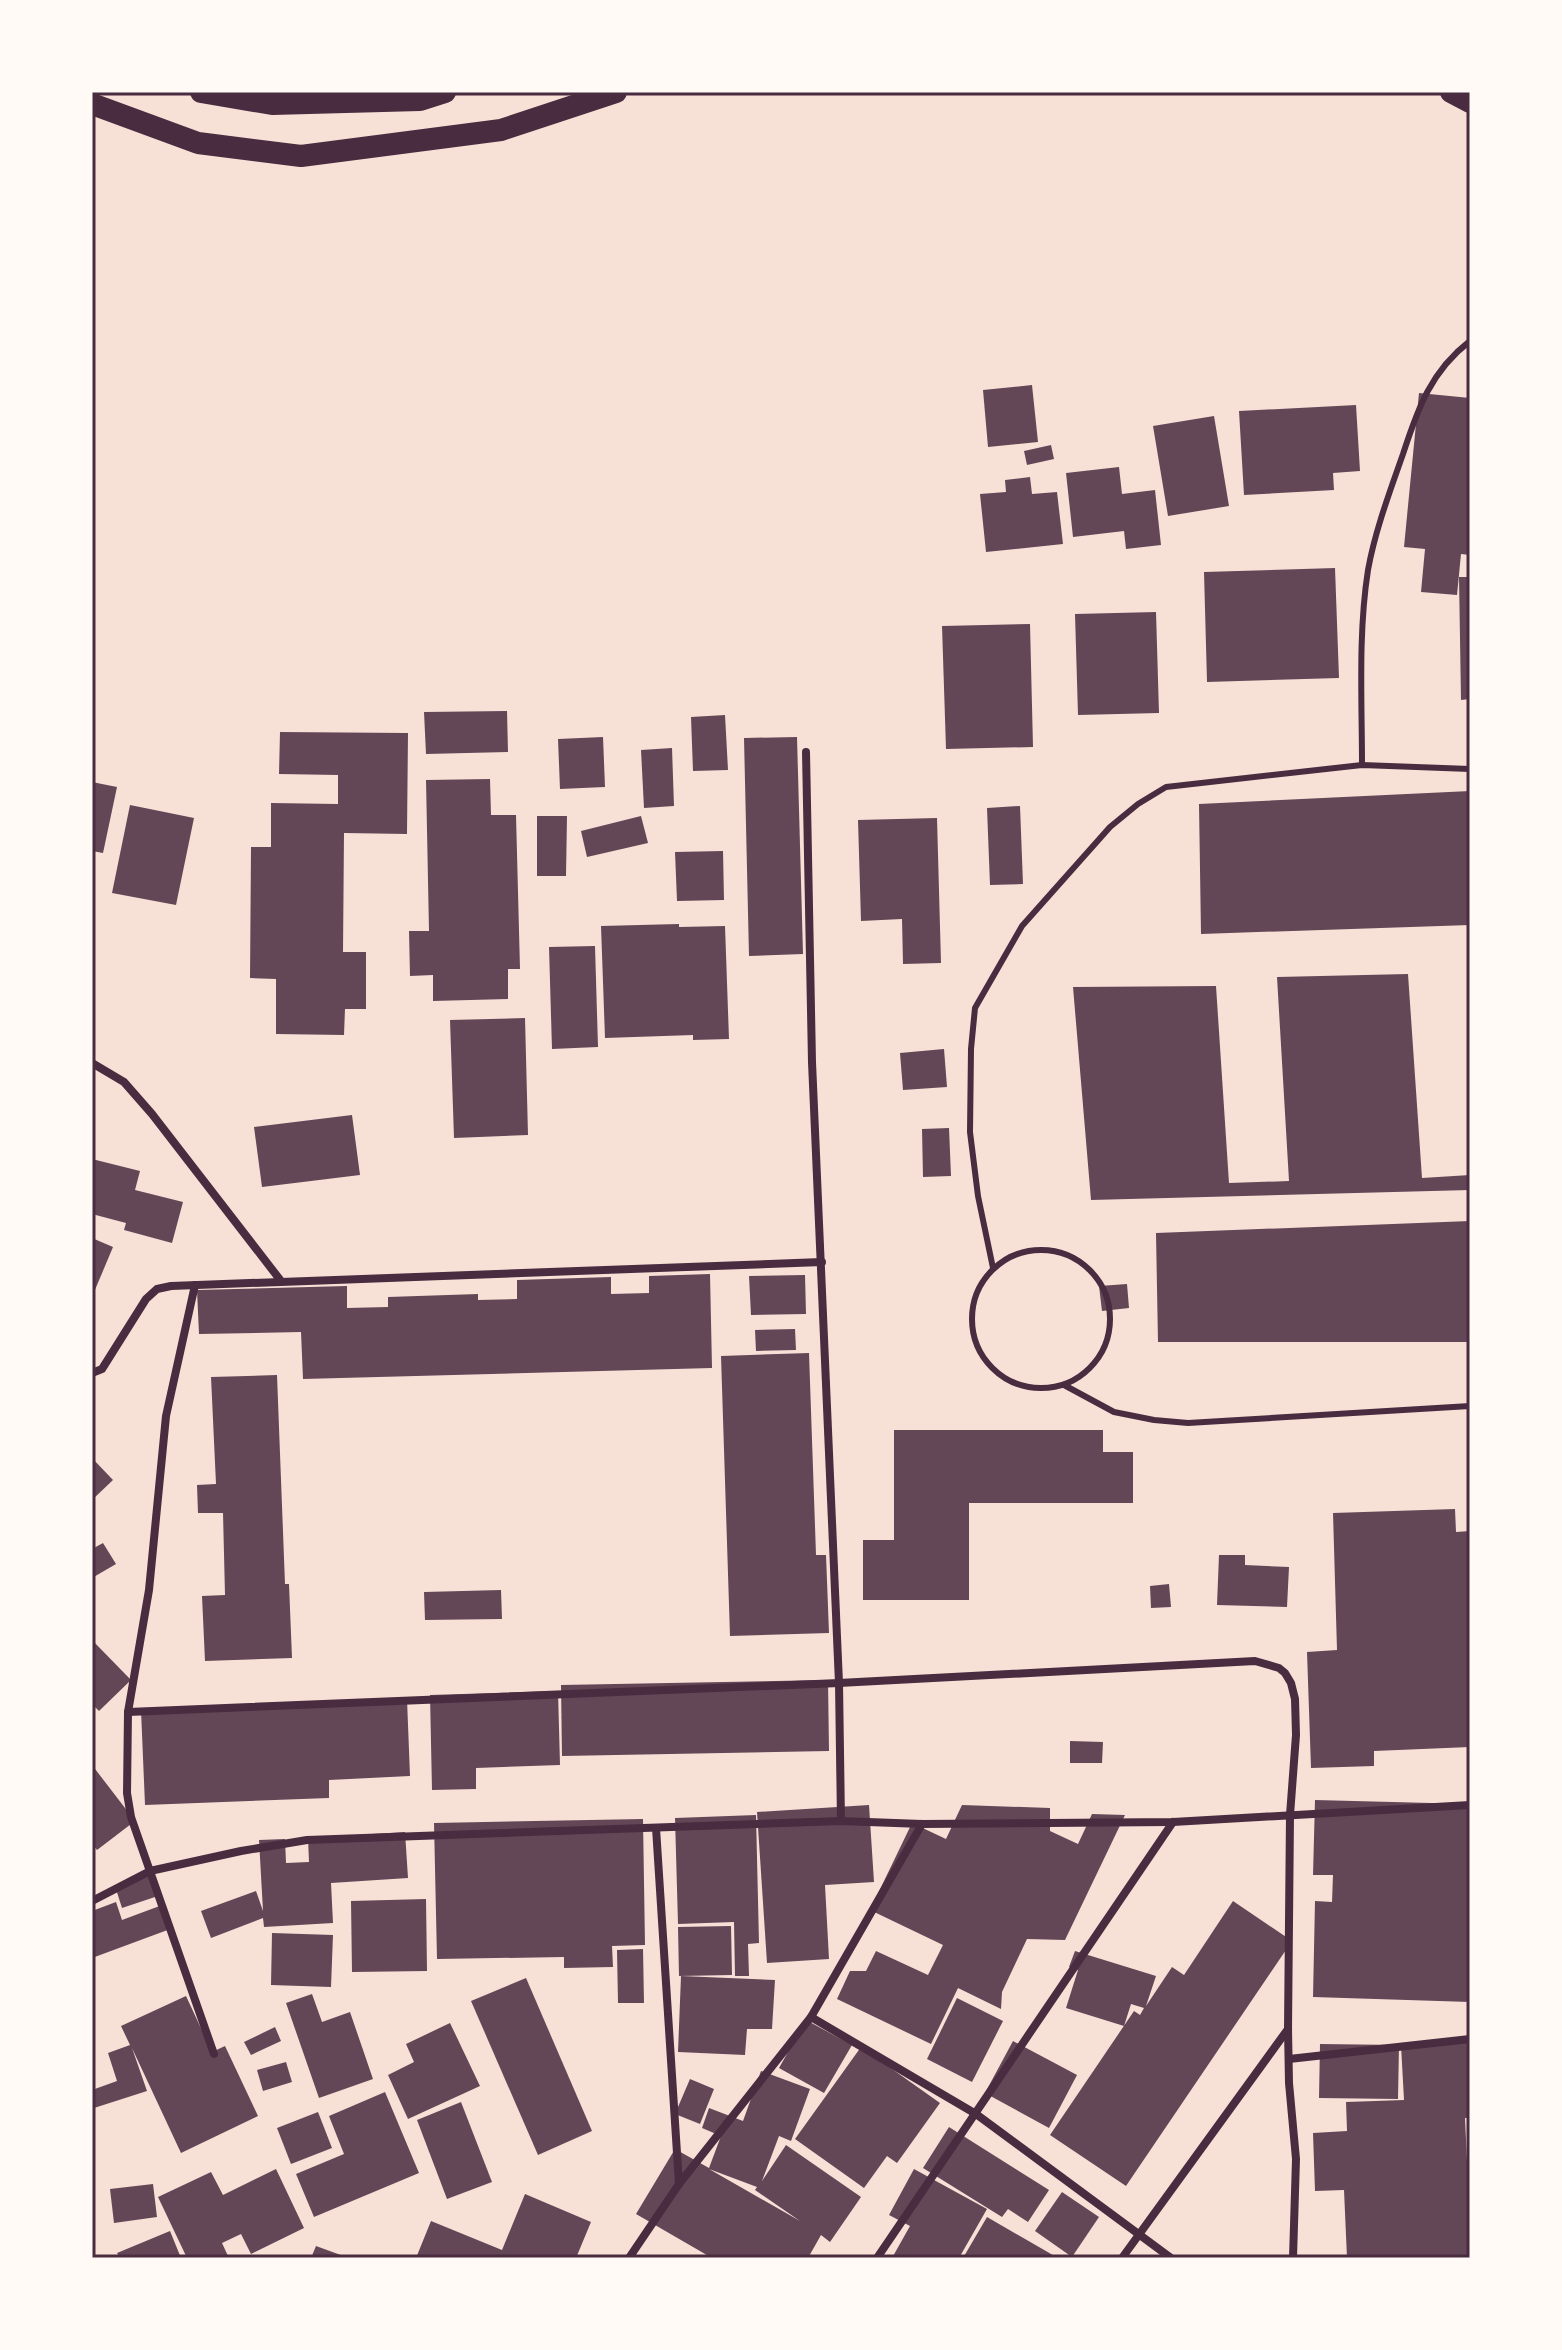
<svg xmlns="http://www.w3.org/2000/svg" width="1562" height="2350" viewBox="0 0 1562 2350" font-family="Manrope,sans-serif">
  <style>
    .building { fill: #644757; fill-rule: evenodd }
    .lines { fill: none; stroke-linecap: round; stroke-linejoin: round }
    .service { stroke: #4a2c40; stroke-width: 6 }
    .minor { stroke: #4a2c40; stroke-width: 8 }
    .trunk { stroke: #4a2c40; stroke-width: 22 }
    .neatline { fill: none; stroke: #4a2c40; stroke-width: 3 }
  </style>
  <rect width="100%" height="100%" fill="#f7e1d7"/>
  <!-- building -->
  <g class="building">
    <path d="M1032 385 1038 442 988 447 983 390Z"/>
    <path d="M1419 393 1470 398V555L1461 554 1457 595 1421 592 1425 549 1404 547Z"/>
    <path d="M1356 405 1360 471 1333 473 1334 490 1244 495 1239 411Z"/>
    <path d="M1214 416 1229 506 1168 516 1153 426Z"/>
    <path d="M1051 445 1054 459 1027 465 1024 451Z"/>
    <path d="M1119 467 1122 494 1155 490 1161 545 1126 549 1124 531 1073 537 1066 473Z"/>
    <path d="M1030 477 1032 494 1057 492 1063 544 986 552 980 494 1006 492 1005 480Z"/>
    <path d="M1335 568 1339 678 1207 682 1204 572Z"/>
    <path d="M1459 577H1470V699L1461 700Z"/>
    <path d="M1156 612 1159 713 1078 715 1075 614Z"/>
    <path d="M1030 624 1033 747 946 749 942 626Z"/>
    <path d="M507 711 508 752 426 754 424 712Z"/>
    <path d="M725 715 728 770 693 771 691 717Z"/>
    <path d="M280 732 408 733 407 834 344 833 343 952H366V1009H345L344 1035 276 1034V979L250 978 251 847H271V803L338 804V775L279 774Z"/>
    <path d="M603 737 605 787 560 789 558 739Z"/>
    <path d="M797 737 803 954 749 956 744 738Z"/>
    <path d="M672 748 674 806 644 808 641 750Z"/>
    <path d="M490 779 491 815H516L520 969H508V999L433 1001V975L410 976 409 931H429L426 780Z"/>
    <path d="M92 782 117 787 103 853 92 851Z"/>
    <path d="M1470 791V925L1201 934 1199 804Z"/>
    <path d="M130 805 194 818 176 905 112 893Z"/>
    <path d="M1020 806 1023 884 990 885 987 808Z"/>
    <path d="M537 816H567L566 876H537Z"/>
    <path d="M641 816 648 843 587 857 581 831Z"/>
    <path d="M937 818 941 963 903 964 902 919 861 921 858 820Z"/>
    <path d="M723 851 724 900 677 901 675 852Z"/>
    <path d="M679 924V927L725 926 729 1039 693 1040V1035L605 1038 601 926Z"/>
    <path d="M595 946 598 1047 552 1049 549 947Z"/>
    <path d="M1408 974 1422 1178 1470 1175V1190L1091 1200 1073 987 1216 986 1229 1183 1289 1181 1277 977Z"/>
    <path d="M525 1018 528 1135 454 1138 450 1020Z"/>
    <path d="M944 1049 947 1087 903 1090 900 1053Z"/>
    <path d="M352 1115 360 1175 262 1187 254 1127Z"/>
    <path d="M949 1128 951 1176 923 1177 922 1129Z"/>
    <path d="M92 1159 140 1171 135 1190 183 1202 172 1243 124 1230 126 1223 92 1214Z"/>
    <path d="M1470 1221V1342H1158L1156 1233Z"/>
    <path d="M92 1238 113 1247 92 1297Z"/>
    <path d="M710 1274 712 1368 303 1379 301 1332 199 1334 197 1290 347 1286V1308L388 1307V1297L478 1294V1300L517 1299V1280L611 1277V1294L649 1293V1276Z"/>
    <path d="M805 1275 806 1314 751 1315 749 1276Z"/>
    <path d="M1127 1284 1129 1308 1102 1311 1099 1286Z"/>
    <path d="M795 1329 796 1350 756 1351 755 1330Z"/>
    <path d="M809 1353 816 1555H826L829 1633 730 1636 721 1356Z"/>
    <path d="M277 1375 285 1584H289L292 1658 205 1661 202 1596 225 1595 223 1513H198L197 1485 216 1484 211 1377Z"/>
    <path d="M894 1430H1103V1452H1133V1503H969V1600H863V1540H894Z"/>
    <path d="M92 1458 113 1480 92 1500Z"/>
    <path d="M1455 1509 1456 1532 1470 1531V1747L1374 1751V1766L1311 1768 1307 1652 1337 1650 1333 1513Z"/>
    <path d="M103 1543 116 1564 92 1578V1549Z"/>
    <path d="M1219 1555H1245V1565L1289 1567 1287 1607 1217 1605Z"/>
    <path d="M1169 1584 1171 1607 1151 1608 1150 1586Z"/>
    <path d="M501 1590 502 1619 425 1620 424 1592Z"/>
    <path d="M92 1640 131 1680 99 1711 92 1704Z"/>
    <path d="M828 1680 829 1751 562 1756 561 1685Z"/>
    <path d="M558 1691 560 1765 476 1768V1789L432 1790 430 1695Z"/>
    <path d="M407 1699 410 1776 329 1780V1798L145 1805 141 1710Z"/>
    <path d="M1070 1741 1103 1742 1102 1763H1070Z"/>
    <path d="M92 1765 135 1821 97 1850 92 1844Z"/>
    <path d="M1315 1800 1470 1804V2002L1313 1997 1315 1901 1332 1902 1333 1875H1313Z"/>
    <path d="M869 1805 874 1882 825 1885 829 1959 767 1963 757 1812Z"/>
    <path d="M962 1805 1050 1808V1831L1078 1844 1092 1814 1125 1815 1065 1940 1027 1939 1002 1992 1001 2009 958 1988 931 2044 837 1999 850 1971H866L876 1951 928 1975 943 1945 870 1910 912 1823 946 1839Z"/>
    <path d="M756 1815 759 1943 748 1944 749 1976H735L734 1922 678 1924 675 1818Z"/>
    <path d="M643 1819 645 1945 612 1946 613 1967 564 1968V1957L437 1959 434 1823Z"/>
    <path d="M405 1832 408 1878 331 1883 333 1923 264 1927 263 1918 211 1938 201 1911 256 1891 263 1911 259 1840 285 1839 286 1863 309 1862 308 1838Z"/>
    <path d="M151 1874 158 1896 122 1908 115 1886Z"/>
    <path d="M426 1899 427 1971 352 1972 351 1901Z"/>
    <path d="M1233 1901 1292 1941 1126 2186 1050 2135 1134 2011 1140 2015 1144 2008 1131 2004 1124 2026 1066 2008 1078 1970 1069 1967 1075 1951 1156 1976 1146 2006 1172 1967 1184 1975Z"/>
    <path d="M116 1902 122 1920 165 1904 173 1928 92 1958V1911Z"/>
    <path d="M731 1926 732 1975 679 1976 678 1927Z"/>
    <path d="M272 1933 333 1935 331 1987 271 1985Z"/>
    <path d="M643 1949 644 2003H618L617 1950Z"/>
    <path d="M681 1976 775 1980 772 2029H747L745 2055 678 2052Z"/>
    <path d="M526 1978 592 2131 538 2155 471 2001Z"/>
    <path d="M312 1994 322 2022 350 2012 373 2079 319 2098 286 2003Z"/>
    <path d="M186 1996 212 2052 225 2046 258 2116 181 2153 132 2048 147 2091 94 2108 92 2090 117 2081 108 2053 130 2045 121 2026Z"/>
    <path d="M957 1998 1003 2021 972 2082 927 2059Z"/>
    <path d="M806 2020 852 2045 824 2093 779 2068Z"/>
    <path d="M450 2023 480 2086 408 2119 388 2075 414 2062 406 2044Z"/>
    <path d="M275 2027 281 2041 251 2055 244 2042Z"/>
    <path d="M1013 2041 1077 2075 1049 2128 985 2093Z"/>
    <path d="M1470 2042V2118H1465L1467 2162H1470V2258H1347L1344 2190 1315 2191 1313 2133 1347 2131 1346 2102 1404 2100 1401 2045Z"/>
    <path d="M1320 2044 1399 2045 1398 2099 1319 2098Z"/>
    <path d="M861 2047 940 2103 897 2163 887 2156 864 2188 795 2139Z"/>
    <path d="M286 2062 292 2082 263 2091 257 2070Z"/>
    <path d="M761 2071 810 2089 791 2141 779 2136 762 2181 786 2145 861 2197 830 2242 821 2235 808 2258H712L636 2214 675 2149 709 2168 721 2136 702 2128 709 2108 743 2121ZM709 2169 757 2187 755 2190 800 2221Z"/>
    <path d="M690 2079 714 2089 700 2124 675 2114Z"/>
    <path d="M385 2092 419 2173 314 2217 296 2174 344 2154 329 2116Z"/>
    <path d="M461 2102 492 2182 447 2199 417 2120Z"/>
    <path d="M318 2112 332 2148 291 2164 277 2128Z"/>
    <path d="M949 2127 1049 2190 1028 2222 1008 2209 1002 2217 923 2168Z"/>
    <path d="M276 2169 304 2228 251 2254 241 2234 222 2243 228 2256 224 2258H187L158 2197 211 2172 223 2195Z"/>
    <path d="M914 2169 987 2209 959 2258H892L910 2226 889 2215Z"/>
    <path d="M153 2184 157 2217 114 2223 110 2189Z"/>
    <path d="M1062 2192 1099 2217 1072 2257 1035 2231Z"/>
    <path d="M525 2194 591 2222 576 2258H416L431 2221 502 2250Z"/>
    <path d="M987 2217 1058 2258H963Z"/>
    <path d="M170 2231 181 2258H120L117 2253Z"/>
    <path d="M316 2246 349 2258H311Z"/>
  </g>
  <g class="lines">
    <!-- service -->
    <g class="service">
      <path d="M1362 765C1362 700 1358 634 1368 570 1375 531 1390 491 1403 454 1418 408 1431 371 1470 341"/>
      <circle cx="1041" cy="1319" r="69"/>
      <path d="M993 1268 978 1196 970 1132 971 1049 975 1008 1022 926 1110 827 1138 804 1166 787 1362 765 1470 769"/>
      <path d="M1064 1385 1114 1412 1154 1420 1188 1423 1470 1406"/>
    </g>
    <!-- minor -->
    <g class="minor">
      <path d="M806 752 812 1062 839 1683 841 1821"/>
      <path d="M92 1063 124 1082 152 1114 281 1281"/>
      <path d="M195 1285 166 1416 149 1590 128 1712 127 1793 131 1817 214 2054"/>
      <path d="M92 1373 102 1369 146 1299 157 1289 171 1286 822 1262"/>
      <path d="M128 1712 839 1683 1255 1661 1279 1668 1285 1673 1291 1683 1295 1699 1296 1735 1290 1815 1288 2029 1289 2083 1296 2159 1293 2258"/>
      <path d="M656 1828 679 2184"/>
      <path d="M92 1901 150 1871 241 1851 307 1840 841 1821 922 1824 1173 1822 1470 1805"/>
      <path d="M811 2017 976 2114 1171 2258"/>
      <path d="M1289 2059 1470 2039"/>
      <path d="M629 2258 679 2184 811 2017 922 1824"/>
      <path d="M877 2258 1173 1822"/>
      <path d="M1122 2258 1288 2029"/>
    </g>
    <!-- trunk -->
    <g class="trunk">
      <path d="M201 92 272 104 420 100 445 92"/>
      <path d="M1451 92 1470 102"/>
      <path d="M92 104 198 143 301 156 501 130 616 92"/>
    </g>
  </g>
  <!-- border -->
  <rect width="1562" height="2350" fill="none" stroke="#fffaf5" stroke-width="188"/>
  <rect x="94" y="94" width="1374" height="2162" class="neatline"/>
</svg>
